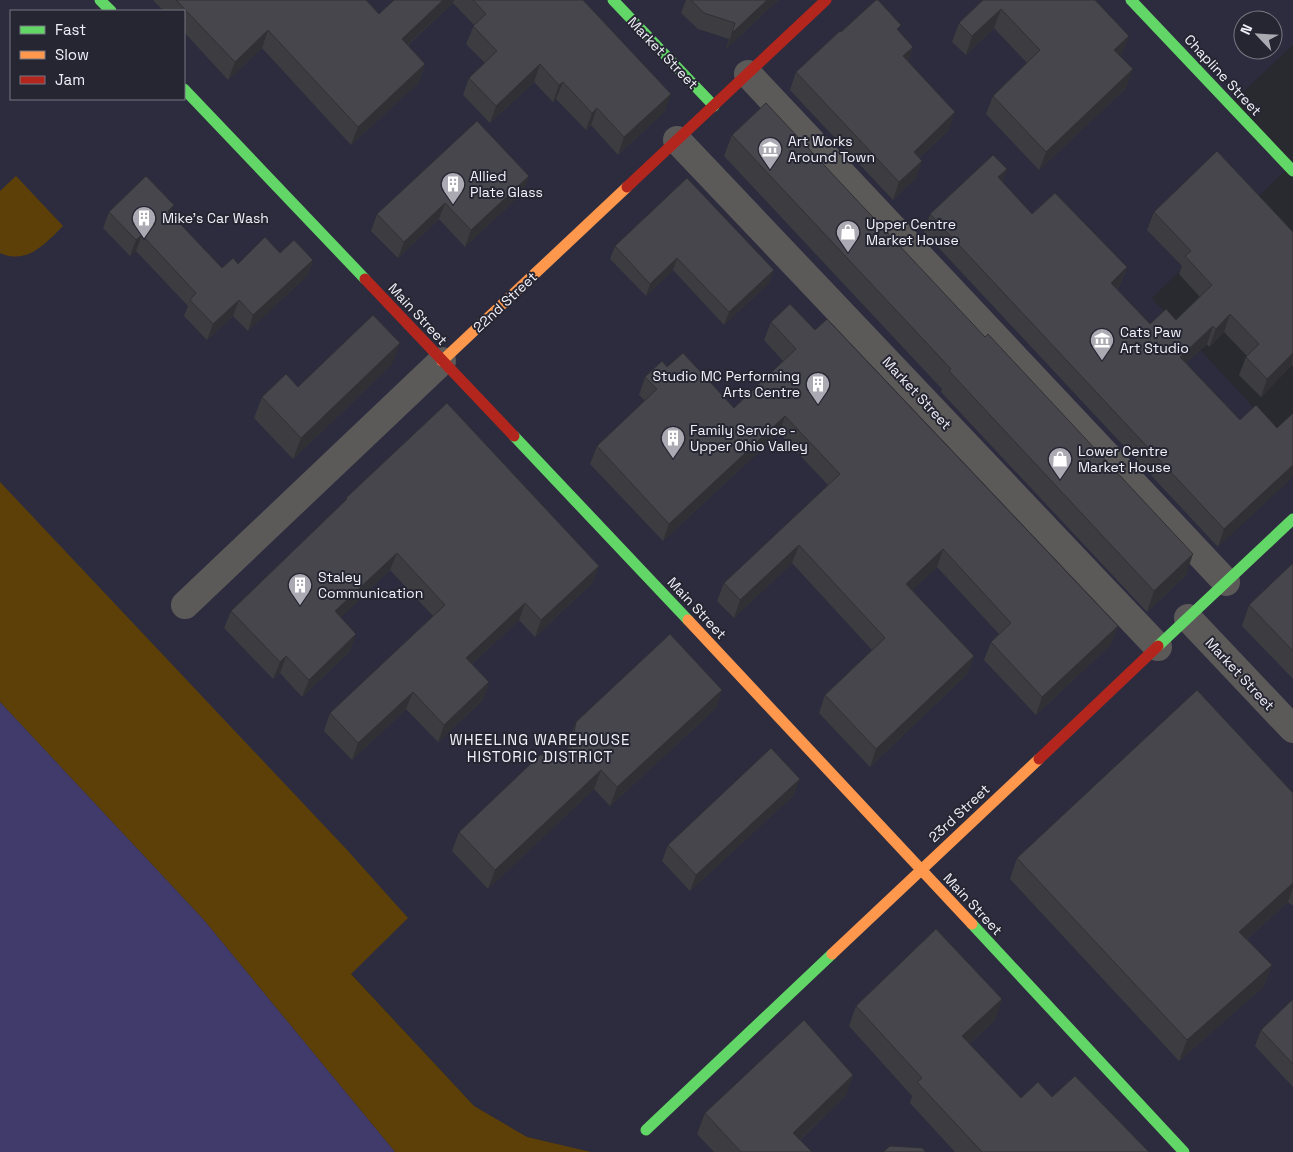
<svg xmlns="http://www.w3.org/2000/svg" width="1293" height="1152" viewBox="0 0 1293 1152" font-family="'Space Grotesk',sans-serif">
  <style>
    .built { fill: #2d2c3e; fill-rule: evenodd }
    .green { fill: #5d4008 }
    .water { fill: #413b6b }
    .lines { fill: none; stroke-linecap: round; stroke-linejoin: round }
    .street { stroke: #5c5a59; stroke-width: 28 }
    .fast { stroke: #63d668; stroke-width: 11 }
    .slow { stroke: #ff974d; stroke-width: 11 }
    .jam { stroke: #b3261e; stroke-width: 11 }
    .wall { fill: #3c3c41 }
    .shaded-wall { fill: #313135 }
    .building { fill: #46464c; stroke: #313135 }
    .labels { text-anchor: middle; stroke-width: 4; stroke-linejoin: round; paint-order: stroke }
    .street-label { font-size: 14px; fill: #f1f0f9; stroke: #262633 }
    .poi-label { font-size: 14px; fill: #f1f0f9; stroke: #262633; text-anchor: start }
    .neighbourhood-label { font-size: 15px; letter-spacing: 1px; fill: #f1f0f9; stroke: #262633 }
  </style>
  <rect width="100%" height="100%" fill="#292930"/>
  <!-- built -->
  <path class="built" d="M0 0H1293V45L1230 104 1289 167 1152 298 1293 450V1152H591L527 1137 474 1106 0 595ZM11 11H184V99H11ZM1243 20H1273V50H1243Z"/>
  <!-- green -->
  <g class="green">
    <path d="M16 176 63 226C45 244 27 265 0 253V191Z"/>
    <path d="M0 482 348 851 408 918 351 974 474 1106 527 1137 591 1152H395L203 919 0 702Z"/>
  </g>
  <!-- water -->
  <path class="water" d="M0 702 203 919 395 1152H0Z"/>
  <g class="lines">
    <!-- street -->
    <g class="street">
      <path d="M748 74 1226 582"/>
      <path d="M677 140 1158 647"/>
      <path d="M185 605 442 361"/>
      <path d="M1188 618 1293 729"/>
    </g>
    <!-- fast -->
    <g class="fast">
      <path d="M100 0 111 11"/>
      <path d="M613 0 714 106"/>
      <path d="M1131 0 1293 171"/>
      <path d="M184 89 365 279"/>
      <path d="M514 436 688 620"/>
      <path d="M1158 646 1293 519"/>
      <path d="M972 924 1184 1152"/>
      <path d="M646 1130 832 954"/>
    </g>
    <!-- slow -->
    <g class="slow">
      <path d="M442 361 627 187"/>
      <path d="M688 620 972 924"/>
      <path d="M832 954 1039 759"/>
    </g>
    <!-- jam -->
    <g class="jam">
      <path d="M627 187 826 0"/>
      <path d="M365 279 514 436"/>
      <path d="M1039 759 1158 646"/>
    </g>
  </g>
  <!-- wall -->
  <g class="wall">
    <path d="M153 0H366L379 14 394 0H583L665 111 618 155 591 125 586 130 556 99 553 102 534 82 490 123 463 95 469 78 485 63 466 44 474 25 453 3 408 45 425 64 419 82 351 145 262 48 228 80 184 32V11H164Z"/>
    <path d="M686 0H778L726 49 729 39 698 29 681 13Z"/>
    <path d="M983 0 1122 54 1120 56 1126 88 1039 170 986 114 993 96 1027 63 994 28 966 55 952 42 959 23Z"/>
    <path d="M841 32H899L913 47 908 61 949 130 919 158 916 178 893 200 790 90 796 72Z"/>
    <path d="M732 135 985 337 1186 575 1147 612 941 392 942 389 724 156Z"/>
    <path d="M1007 169 1002 182 1032 214 1127 267 1120 285 1117 289 1150 324 1176 320 1200 297 1179 274 1182 266 1147 230 1154 212 1293 232V366L1292 365 1261 397 1239 375 1246 357 1247 356 1224 332 1209 347 1207 344 1186 363 1240 420 1277 428 1218 547 924 232 930 214Z"/>
    <path d="M529 176 523 192 465 247 439 219 398 258 371 231 377 214Z"/>
    <path d="M687 178 769 283 724 325 673 270 646 296 610 259 615 246Z"/>
    <path d="M109 212 171 214 222 268 280 253 313 260 307 276 248 331 233 316 207 340 184 316 188 306 136 251 130 256 103 228Z"/>
    <path d="M771 322 815 330 1118 626 1111 644 1036 715 984 660 991 642 999 634 937 567 912 590 974 656 967 674 870 767 819 713 825 695 872 650 792 563 734 618 717 601 724 583 828 485 779 433 663 541 590 464 597 446 645 401 639 395 645 377 667 367 734 408 783 361 764 340Z"/>
    <path d="M392 364 293 459 254 418 262 397 298 387Z"/>
    <path d="M346 498 599 566 592 583 535 637 519 620 472 664 489 682 483 700 438 742 406 709 352 760 324 731 330 713 433 616 390 570 341 617 350 651 302 697 280 673 273 679 224 628 231 611 345 502Z"/>
    <path d="M1293 563V679L1242 626 1249 605Z"/>
    <path d="M722 690 715 709 610 806 594 789 488 889 452 851 459 832 567 753 569 741 576 722Z"/>
    <path d="M1293 793V906L1288 902 1247 939 1272 965 1264 986 1179 1061 1010 879 1017 858Z"/>
    <path d="M794 795 690 891 662 861 668 845Z"/>
    <path d="M1002 999 995 1020 969 1044 1021 1098 1052 1097 1149 1152H955L910 1103 912 1096 849 1026 856 1006Z"/>
    <path d="M1293 999V1087L1255 1046 1261 1030Z"/>
    <path d="M853 1075 846 1095 800 1140 812 1152H714L697 1134 705 1113Z"/>
  </g>
  <!-- shaded-wall -->
  <g class="shaded-wall">
    <path d="M443 0H454L453 3 395 56 402 39Z"/>
    <path d="M767 0H778L726 49 732 33Z"/>
    <path d="M1001 9 994 28 966 55 972 36Z"/>
    <path d="M268 30 262 48 228 80 235 62Z"/>
    <path d="M1129 36 1122 54 1108 68 1114 50Z"/>
    <path d="M913 47 907 64 903 56Z"/>
    <path d="M425 64 419 82 351 145 358 127Z"/>
    <path d="M540 64 534 82 490 123 496 106Z"/>
    <path d="M1133 69 1126 88 1039 170 1046 152Z"/>
    <path d="M563 82 556 99 553 102 559 85Z"/>
    <path d="M671 94 665 111 618 155 624 137Z"/>
    <path d="M597 108 591 125 586 130 592 113Z"/>
    <path d="M955 112 949 130 907 169 914 152Z"/>
    <path d="M922 161 916 178 893 200 899 182Z"/>
    <path d="M1007 169 1000 187 998 177Z"/>
    <path d="M529 176 523 192 465 247 471 230Z"/>
    <path d="M445 203 439 219 398 258 404 242Z"/>
    <path d="M174 205 168 221V211Z"/>
    <path d="M142 235 136 251 130 256 136 240Z"/>
    <path d="M677 258 673 270 646 296 650 284Z"/>
    <path d="M313 260 307 276 248 331 253 315Z"/>
    <path d="M1127 267 1120 285 1104 300 1111 283Z"/>
    <path d="M774 270 769 283 724 325 729 312Z"/>
    <path d="M239 300 233 316 207 340 213 324Z"/>
    <path d="M1230 314 1224 332 1209 347 1216 329Z"/>
    <path d="M1213 326 1207 344 1173 375 1180 357Z"/>
    <path d="M400 343 392 364 293 459 301 438Z"/>
    <path d="M1293 353 1292 365 1261 397 1267 379Z"/>
    <path d="M785 416 779 433 663 541 669 524Z"/>
    <path d="M1293 465V477L1218 547 1224 529Z"/>
    <path d="M799 545 792 563 734 618 740 600Z"/>
    <path d="M943 549 937 567 900 602 906 584Z"/>
    <path d="M397 553 390 570 329 629 335 611Z"/>
    <path d="M1193 554 1186 575 1147 612 1154 591Z"/>
    <path d="M599 566 592 583 535 637 541 620Z"/>
    <path d="M525 603 519 620 460 675 466 658Z"/>
    <path d="M1118 626 1111 644 1036 715 1042 697Z"/>
    <path d="M356 634 350 651 302 697 309 680Z"/>
    <path d="M286 656 280 673 273 679 280 662Z"/>
    <path d="M974 656 967 674 870 767 876 749Z"/>
    <path d="M489 682 483 700 438 742 444 725Z"/>
    <path d="M722 690 715 709 610 806 617 787Z"/>
    <path d="M413 692 406 709 352 760 358 743Z"/>
    <path d="M601 770 594 789 488 889 495 870Z"/>
    <path d="M800 779 794 795 690 891 696 875Z"/>
    <path d="M1293 883V888L1288 902 1232 952 1239 932Z"/>
    <path d="M1272 965 1264 986 1179 1061 1187 1040Z"/>
    <path d="M1002 999 995 1020 954 1057 962 1036Z"/>
    <path d="M853 1075 846 1095 787 1152 793 1133Z"/>
  </g>
  <!-- building -->
  <g class="building">
    <path d="M176 0H366L379 14 394 0H443L402 39 425 64 358 127 268 30 235 62Z"/>
    <path d="M473 0H583L671 94 624 137 597 108 592 113 563 82 559 85 540 64 496 106 469 78 497 51 473 26 486 14Z"/>
    <path d="M691 0H767L732 33 735 23 704 13Z"/>
    <path d="M876 0H878L901 25 897 29 913 47 903 56 955 112 914 152 922 161 899 182 796 72 840 31 841 32Z"/>
    <path d="M983 0H1095L1129 36 1114 50 1133 69 1046 152 993 96 1040 50 1001 9 972 36 959 23Z"/>
    <path d="M766 103 985 337 988 334 1193 554 1154 591 949 371 951 369 732 135Z"/>
    <path d="M477 121 529 176 471 230 445 203 404 242 377 214Z"/>
    <path d="M1217 151 1293 232V353L1267 379 1246 357 1259 344 1230 314 1216 329 1213 326 1180 357 1240 420 1256 405 1277 428 1293 413V465L1224 529 930 214 993 155 1007 169 998 177 1032 214 1055 193 1127 267 1111 283 1150 324 1166 309 1176 320 1212 285 1185 256 1191 251 1154 212Z"/>
    <path d="M146 176 174 205 168 211 222 268 233 258 238 264 265 237 280 253 294 240 313 260 253 315 239 300 213 324 190 300 196 293 142 235 136 240 109 212Z"/>
    <path d="M687 178 774 270 729 312 677 258 650 284 615 246Z"/>
    <path d="M790 304 815 330 827 319 1118 626 1042 697 991 642 1011 623 943 549 906 584 974 656 876 749 825 695 885 638 799 545 740 600 724 583 840 474 785 416 669 524 597 446 657 389 645 377 662 361 667 367 683 353 734 408 796 349 771 322Z"/>
    <path d="M373 315 400 343 301 438 262 397 286 374 298 387Z"/>
    <path d="M447 403 599 566 541 620 525 603 466 658 489 682 444 725 413 692 358 743 330 713 445 605 397 553 335 611 356 634 309 680 286 656 280 662 231 611 347 499 346 498Z"/>
    <path d="M1293 563V651L1249 605Z"/>
    <path d="M670 634 722 690 617 787 601 770 495 870 459 832 540 755 570 753 576 722Z"/>
    <path d="M1197 690 1293 793V883L1239 932 1272 965 1187 1040 1017 858Z"/>
    <path d="M771 748 800 779 696 875 668 845Z"/>
    <path d="M936 929 1002 999 962 1036 1021 1098 1038 1082 1052 1097 1075 1076 1149 1152H982L917 1082 922 1078 856 1006Z"/>
    <path d="M1293 999V1064L1261 1030Z"/>
    <path d="M804 1020 853 1075 793 1133 812 1152H741L705 1113Z"/>
    <path d="M890 1146 922 1148 926 1152H883Z"/>
  </g>
  <!-- icons -->
  <defs>
    <g id="museum-pin" transform="scale(1.25)"><path d="M0 17L-7.5 6A9.5 9.5 0 1 1 7.5 6Z" fill="#abaab3" stroke="#262633"/><path d="M0-6L6-3V-2H-6V-3ZM-5-1h2V3h-2ZM-1-1h2V3h-2ZM3-1h2V3H3ZM-6 4H6V6H-6Z" fill="#fff"/></g>
    <g id="building-pin" transform="scale(1.25)"><path d="M0 17L-7.5 6A9.5 9.5 0 1 1 7.5 6Z" fill="#abaab3" stroke="#262633"/><path d="M-4-6H4V6H1V3H-1V6H-4ZM-2.5-4.3h1.7v1.8h-1.7ZM.8-4.3h1.7v1.8H.8ZM-2.5-1h1.7V.8h-1.7ZM.8-1h1.7V.8H.8Z" fill="#fff"/></g>
    <g id="shop-pin" transform="scale(1.25)"><path d="M0 17L-7.5 6A9.5 9.5 0 1 1 7.5 6Z" fill="#abaab3" stroke="#262633"/><path d="M-5-2.5h2.3a2.7 3.5 0 0 1 5.4 0H5L5.5 6h-11ZM-1.5-2.5h3a1.5 2.3 0 0 0-3 0Z" fill="#fff"/></g>
  </defs>
  <g fill-rule="evenodd">
    <use href="#museum-pin" x="770" y="149"/>
    <use href="#building-pin" x="453" y="184"/>
    <use href="#building-pin" x="144" y="218"/>
    <use href="#shop-pin" x="848" y="232"/>
    <use href="#museum-pin" x="1102" y="340"/>
    <use href="#building-pin" x="818" y="384"/>
    <use href="#building-pin" x="673" y="438"/>
    <use href="#shop-pin" x="1060" y="459"/>
    <use href="#building-pin" x="300" y="585"/>
  </g>
  <g class="labels">
    <!-- street labels -->
    <g class="street-label">
      <text transform="translate(663 53) rotate(46)" y="5">Market Street</text>
      <text transform="translate(1223 75) rotate(47)" y="5">Chapline Street</text>
      <text transform="translate(505 302) rotate(-43)" y="5">22nd Street</text>
      <text transform="translate(418 314) rotate(47)" y="5">Main Street</text>
      <text transform="translate(917 393) rotate(47)" y="5">Market Street</text>
      <text transform="translate(697 608) rotate(47)" y="5">Main Street</text>
      <text transform="translate(1240 674) rotate(47)" y="5">Market Street</text>
      <text transform="translate(959 813) rotate(-43)" y="5">23rd Street</text>
      <text transform="translate(973 904) rotate(47)" y="5">Main Street</text>
    </g>
    <!-- poi labels -->
    <g class="poi-label">
      <text x="788" y="146">Art Works<tspan x="788" dy="16">Around Town</tspan></text>
      <text x="470" y="181">Allied<tspan x="470" dy="16">Plate Glass</tspan></text>
      <text x="162" y="223">Mike's Car Wash</text>
      <text x="866" y="229">Upper Centre<tspan x="866" dy="16">Market House</tspan></text>
      <text x="1120" y="337">Cats Paw<tspan x="1120" dy="16">Art Studio</tspan></text>
      <text x="800" y="381" text-anchor="end">Studio MC Performing<tspan x="800" dy="16">Arts Centre</tspan></text>
      <text x="690" y="435">Family Service -<tspan x="690" dy="16">Upper Ohio Valley</tspan></text>
      <text x="1078" y="456">Lower Centre<tspan x="1078" dy="16">Market House</tspan></text>
      <text x="318" y="582">Staley<tspan x="318" dy="16">Communication</tspan></text>
    </g>
    <!-- neighbourhood labels -->
    <g class="neighbourhood-label">
      <text x="540" y="745">WHEELING WAREHOUSE<tspan x="540" dy="17">HISTORIC DISTRICT</tspan></text>
    </g>
  </g>
  <!-- legend -->
  <rect x="10" y="10" width="175" height="90" fill="#262633" stroke="#777782"/>
  <rect x="20" y="26" width="25" height="8" fill="#63d668" stroke="#777782"/>
  <text x="55" y="35" font-size="15" fill="#f1f0f9">Fast</text>
  <rect x="20" y="51" width="25" height="8" fill="#ff974d" stroke="#777782"/>
  <text x="55" y="60" font-size="15" fill="#f1f0f9">Slow</text>
  <rect x="20" y="76" width="25" height="8" fill="#b3261e" stroke="#777782"/>
  <text x="55" y="85" font-size="15" fill="#f1f0f9">Jam</text>
  <!-- north arrow -->
  <g transform="translate(1258 35) rotate(295)"><circle r="24" fill="#262633" stroke="#777782"/>
  <path d="M0-4L9 19L0 12L-9 19Z" fill="#abaab3"/>
  <text y="-8" font-size="14" font-weight="bold" text-anchor="middle" fill="#f1f0f9">N</text>
  </g>
</svg>
